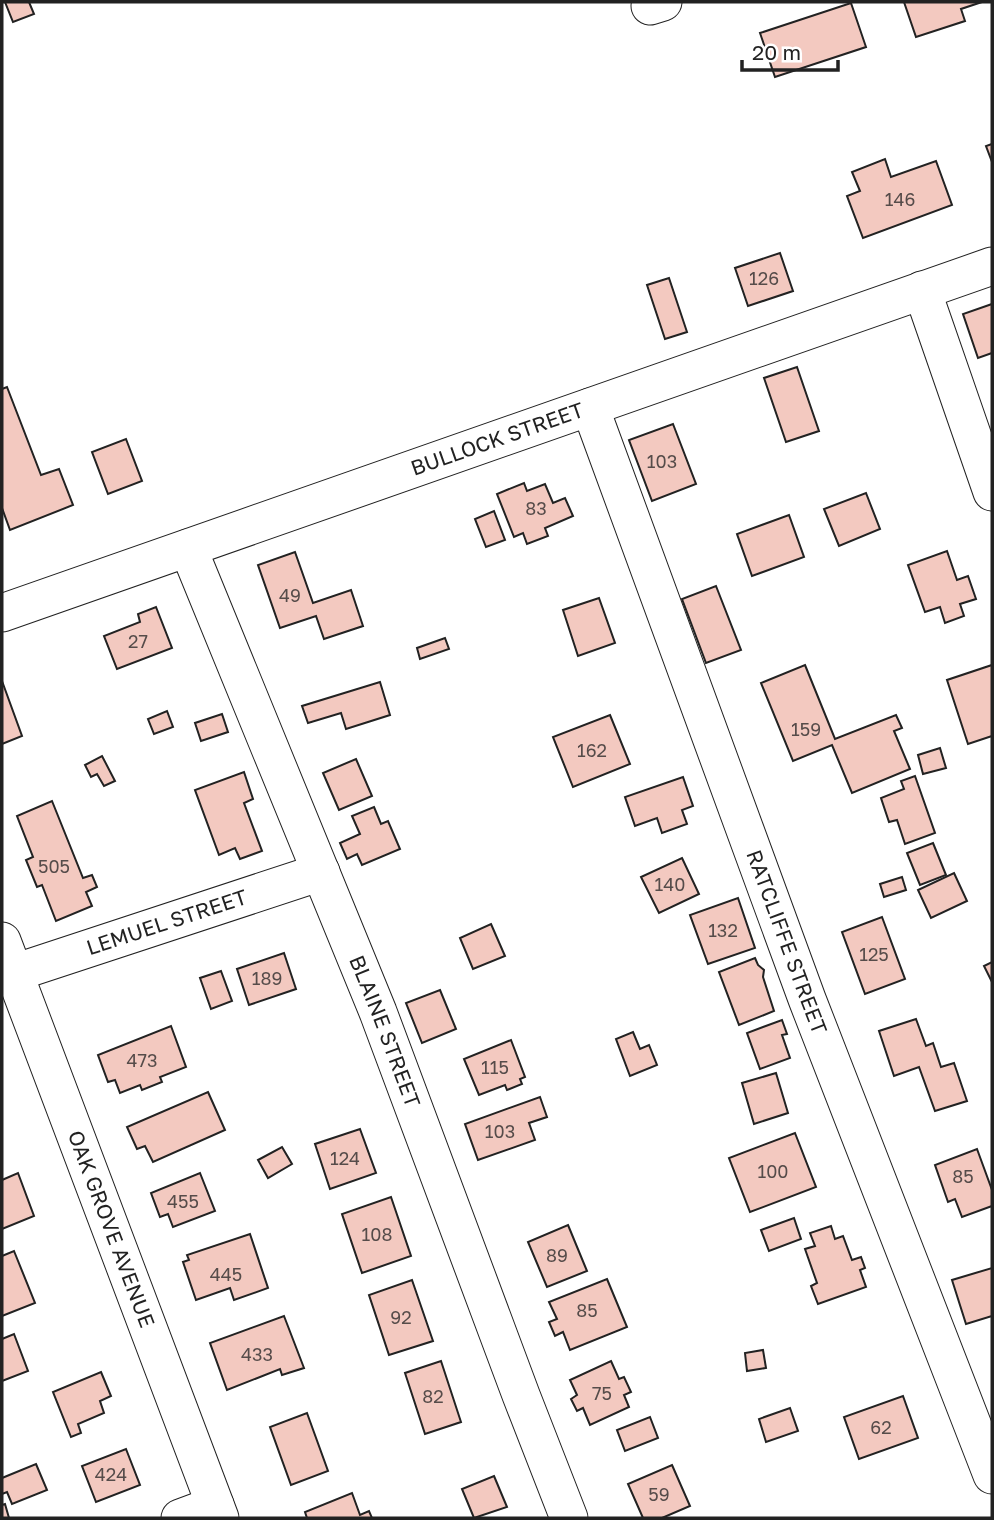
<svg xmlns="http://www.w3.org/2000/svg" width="994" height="1520" viewBox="0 0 994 1520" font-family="'Golos Text',sans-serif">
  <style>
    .building { fill: #f3c9c0; stroke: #222; stroke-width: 2 }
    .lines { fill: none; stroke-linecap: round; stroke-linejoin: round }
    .minor-casing { stroke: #222; stroke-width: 39 }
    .minor { stroke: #fff; stroke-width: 37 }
    .labels { text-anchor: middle; stroke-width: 5; stroke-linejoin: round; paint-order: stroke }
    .number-label { font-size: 18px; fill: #564c4a }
    .street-label { font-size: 21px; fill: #222; stroke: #fff }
  </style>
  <rect width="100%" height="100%" fill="#fff"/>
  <!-- building -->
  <g class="building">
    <path d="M5 2H29L34 14 13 22Z"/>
    <path d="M904 2H982L961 9 965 21 916 37Z"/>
    <path d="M851 3 866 47 775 77 760 33Z"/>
    <path d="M992 144V162L986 146Z"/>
    <path d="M885 159 891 177 936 161 952 205 863 238 847 196 860 191 852 172Z"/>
    <path d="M780 253 793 291 748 306 735 268Z"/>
    <path d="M669 278 687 332 665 339 647 285Z"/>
    <path d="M992 304V353L978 358 963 314Z"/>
    <path d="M797 367 819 431 786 442 764 378Z"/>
    <path d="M7 387 41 475 59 469 73 505 10 530 2 508V389Z"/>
    <path d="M673 424 696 484 652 501 629 440Z"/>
    <path d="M126 439 142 481 108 494 92 452Z"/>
    <path d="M524 483 527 491 545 484 553 503 565 498 573 516 545 528 548 536 527 544 523 533 514 537 497 494Z"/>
    <path d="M866 493 880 529 839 546 824 509Z"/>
    <path d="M494 511 505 540 486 547 475 519Z"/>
    <path d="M789 515 804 557 752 576 737 534Z"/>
    <path d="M947 551 957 580 968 576 976 599 960 604 964 616 945 623 940 607 925 612 908 565Z"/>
    <path d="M295 552 313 603 351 590 363 626 324 639 316 616 280 628 258 565Z"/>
    <path d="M716 586 741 650 706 663 682 599Z"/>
    <path d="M599 598 615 643 578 656 563 610Z"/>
    <path d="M156 607 172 648 117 669 104 636 140 622 138 614Z"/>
    <path d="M445 638 449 649 420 659 417 648Z"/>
    <path d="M805 665 835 739 896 715 902 728 894 731 910 769 852 793 832 745 793 761 761 683Z"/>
    <path d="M992 665V736L968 744 947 680Z"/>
    <path d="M2 681 22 736 2 744Z"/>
    <path d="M380 682 390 715 346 729 341 713 308 723 302 706Z"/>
    <path d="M167 711 173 727 154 734 148 719Z"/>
    <path d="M222 714 228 732 201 741 195 723Z"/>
    <path d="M610 715 630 764 573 787 553 737Z"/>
    <path d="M940 748 946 768 923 774 918 755Z"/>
    <path d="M102 756 115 781 104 786 97 774 91 777 85 765Z"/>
    <path d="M356 759 372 796 339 810 323 773Z"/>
    <path d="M244 772 253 799 244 803 262 851 240 859 235 848 219 855 195 790Z"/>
    <path d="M915 776 935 833 905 844 897 820 889 822 881 798 904 789 901 781Z"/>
    <path d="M683 777 693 806 682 810 687 824 662 833 657 818 635 826 625 797Z"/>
    <path d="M52 801 83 878 92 875 97 887 86 892 92 906 56 921 42 885 37 887 26 860 33 857 17 816Z"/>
    <path d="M374 807 381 824 388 821 400 849 362 865 357 854 347 859 340 843 360 834 352 816Z"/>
    <path d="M933 843 946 875 920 885 907 853Z"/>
    <path d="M682 858 699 894 659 913 641 877Z"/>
    <path d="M954 873 967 901 931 918 918 890Z"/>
    <path d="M902 877 906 890 884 897 880 884Z"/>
    <path d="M738 898 755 948 708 964 690 915Z"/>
    <path d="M882 917 905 979 865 994 842 932Z"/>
    <path d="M491 924 505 956 473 969 460 938Z"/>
    <path d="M284 953 296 989 249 1005 237 969Z"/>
    <path d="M755 958 758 965 764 970 763 977 774 1011 739 1025 719 972Z"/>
    <path d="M992 962V982L984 966Z"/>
    <path d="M221 971 232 1001 211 1009 200 978Z"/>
    <path d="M440 990 456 1029 422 1043 406 1003Z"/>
    <path d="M916 1019 926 1046 933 1043 941 1067 954 1063 967 1101 935 1111 919 1067 894 1076 879 1031Z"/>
    <path d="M782 1020 787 1034 782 1035 790 1058 760 1069 747 1033Z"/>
    <path d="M171 1026 186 1067 160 1077 162 1082 142 1090 140 1085 120 1093 115 1080 108 1082 98 1055Z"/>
    <path d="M633 1032 640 1049 649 1045 657 1065 630 1076 616 1039Z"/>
    <path d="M511 1040 525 1077 520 1079 522 1084 507 1090 505 1085 479 1095 464 1059Z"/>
    <path d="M776 1073 788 1113 754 1124 742 1083Z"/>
    <path d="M208 1092 225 1130 153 1162 145 1146 137 1149 127 1127Z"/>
    <path d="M540 1097 547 1117 529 1123 535 1140 478 1160 465 1124Z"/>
    <path d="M360 1129 376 1173 330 1189 315 1144Z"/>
    <path d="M795 1133 816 1187 750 1212 729 1158Z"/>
    <path d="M282 1147 292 1164 268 1178 258 1160Z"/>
    <path d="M977 1149 992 1190V1206L962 1217 955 1199 948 1202 935 1165Z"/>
    <path d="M18 1173 34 1216 2 1229V1180Z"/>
    <path d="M200 1173 215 1211 173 1227 168 1214 160 1217 151 1193Z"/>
    <path d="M391 1197 411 1256 362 1273 342 1214Z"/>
    <path d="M794 1218 801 1239 769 1251 761 1230Z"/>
    <path d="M568 1225 587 1271 547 1287 528 1242Z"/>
    <path d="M831 1226 835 1239 843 1236 852 1260 861 1257 865 1268 860 1270 866 1287 818 1304 811 1286 817 1283 805 1249 815 1246 810 1233Z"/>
    <path d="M250 1234 268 1288 234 1300 230 1288 196 1300 183 1262 189 1260 187 1255Z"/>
    <path d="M14 1251 35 1303 2 1316V1256Z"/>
    <path d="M992 1268V1316L966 1324 952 1280Z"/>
    <path d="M607 1279 627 1327 570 1350 563 1332 555 1336 549 1322 557 1319 549 1302Z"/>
    <path d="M412 1280 433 1341 389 1355 369 1295Z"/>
    <path d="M284 1316 304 1368 282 1375 280 1369 227 1390 210 1343Z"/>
    <path d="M14 1334 28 1371 2 1381V1339Z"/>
    <path d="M763 1350 766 1368 747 1371 745 1353Z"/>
    <path d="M441 1361 461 1422 425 1434 405 1373Z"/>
    <path d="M611 1361 619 1379 624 1377 631 1392 624 1395 629 1407 590 1425 583 1408 577 1411 571 1399 577 1395 570 1380Z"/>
    <path d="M101 1372 111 1396 100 1401 104 1413 78 1424 81 1433 71 1437 53 1392Z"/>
    <path d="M903 1396 918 1438 859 1459 844 1417Z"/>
    <path d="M790 1408 798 1431 766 1442 759 1419Z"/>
    <path d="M307 1413 328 1471 291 1485 270 1427Z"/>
    <path d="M650 1417 658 1438 625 1451 617 1430Z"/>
    <path d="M126 1449 140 1485 96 1502 82 1466Z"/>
    <path d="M36 1464 47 1490 12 1504 7 1492 2 1494V1478Z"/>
    <path d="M672 1465 690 1506 662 1518H643L628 1484Z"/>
    <path d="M494 1476 507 1507 474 1518 462 1489Z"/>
    <path d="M352 1493 360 1515 369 1511 372 1518H307L305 1512Z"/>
    <path d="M5 1504 9 1518H2V1505Z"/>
  </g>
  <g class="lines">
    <!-- minor casing -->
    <g class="minor-casing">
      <g id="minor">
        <path d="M650 6 663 2"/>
        <path d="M922 290 992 492"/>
        <path id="s1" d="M590 407 807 999 992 1475"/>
        <path id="s2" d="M188 548 378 1012 521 1395 569 1518"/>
        <path id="s3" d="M2 613 992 266"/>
        <path id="s4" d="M2 941 220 1518"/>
        <path id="s5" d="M14 973 321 872"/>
        <path d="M180 1518 215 1505"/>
      </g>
    </g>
    <!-- minor -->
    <use href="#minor" class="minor"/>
  </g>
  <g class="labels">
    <!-- number labels -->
    <g class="number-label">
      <text x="900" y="206">146</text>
      <text x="764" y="285">126</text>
      <text x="662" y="468">103</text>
      <text x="536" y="515">83</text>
      <text x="290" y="602">49</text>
      <text x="138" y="648">27</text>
      <text x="806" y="736">159</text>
      <text x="592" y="757">162</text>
      <text x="54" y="873">505</text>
      <text x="670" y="891">140</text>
      <text x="723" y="937">132</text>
      <text x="874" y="961">125</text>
      <text x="267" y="985">189</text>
      <text x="142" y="1067">473</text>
      <text x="495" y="1074">115</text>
      <text x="500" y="1138">103</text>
      <text x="345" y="1165">124</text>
      <text x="773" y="1178">100</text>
      <text x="963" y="1183">85</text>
      <text x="183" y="1208">455</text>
      <text x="377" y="1241">108</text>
      <text x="557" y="1262">89</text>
      <text x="226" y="1281">445</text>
      <text x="587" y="1317">85</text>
      <text x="401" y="1324">92</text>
      <text x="257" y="1361">433</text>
      <text x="602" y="1400">75</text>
      <text x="433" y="1403">82</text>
      <text x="881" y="1434">62</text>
      <text x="111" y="1481">424</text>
      <text x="659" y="1501">59</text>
    </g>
    <!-- street labels -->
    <g class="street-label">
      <text dy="7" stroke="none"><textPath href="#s3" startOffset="525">BULLOCK STREET</textPath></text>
      <text dy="7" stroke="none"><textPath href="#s5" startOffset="161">LEMUEL STREET</textPath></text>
      <text dy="7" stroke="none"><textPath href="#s1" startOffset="570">RATCLIFFE STREET</textPath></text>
      <text dy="7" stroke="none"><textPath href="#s2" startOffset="522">BLAINE STREET</textPath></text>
      <text dy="7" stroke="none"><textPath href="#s4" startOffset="308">OAK GROVE AVENUE</textPath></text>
    </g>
  </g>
  <!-- border -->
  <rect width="994" height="1520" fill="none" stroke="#222222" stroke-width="7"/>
  <!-- scale -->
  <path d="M742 60v10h96v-10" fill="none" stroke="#222222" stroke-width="3.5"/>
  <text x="752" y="60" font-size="21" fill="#222222" stroke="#ffffff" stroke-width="5" paint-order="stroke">20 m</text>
</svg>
